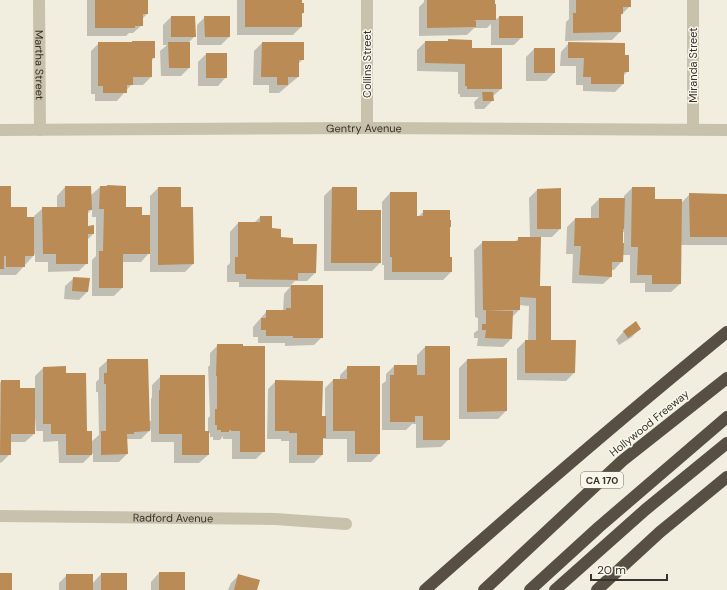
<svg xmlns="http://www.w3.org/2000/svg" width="727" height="590" viewBox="0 0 727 590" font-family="'DM Sans',sans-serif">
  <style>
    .shadow { fill: #0003; fill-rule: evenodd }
    .building { fill: #ba8b54 }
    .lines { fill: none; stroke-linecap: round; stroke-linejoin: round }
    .minor { stroke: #c8c1ac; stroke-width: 12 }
    .highway { stroke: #574f43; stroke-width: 12 }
    .labels { text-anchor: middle; stroke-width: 3; stroke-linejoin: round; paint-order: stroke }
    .shield { fill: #f9f7ec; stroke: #716d65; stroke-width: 1 }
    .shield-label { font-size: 10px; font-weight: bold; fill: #37322b }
    .street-label { font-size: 11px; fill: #37322b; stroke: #f9f7ec }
  </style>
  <rect width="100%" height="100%" fill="#f1eee0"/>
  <!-- shadow -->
  <g class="shadow">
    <path d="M87 0H147V14L142 19V25L133 33H129L126 36H87Z"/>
    <path d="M237 0H301L303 13 301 15V27L293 35H237Z"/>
    <path d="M424 0H494V5H495V20L499 17 522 37 514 45H491V24L487 28H474L467 35 419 36V7L424 2Z"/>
    <path d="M569 0H630V6L620 16V32L612 40 565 41 566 22 569 19Z"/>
    <path d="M171 17 195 36 189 42V68L181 76H161L160 51 167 45H163V25Z"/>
    <path d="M205 17 229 37 221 45H197V25Z"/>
    <path d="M449 40 471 49 501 89 492 97 493 100 484 109H475L474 102 479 97H460V94H458V72L417 71V50L425 42H446Z"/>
    <path d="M99 43 154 58 151 61V77L143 85H131L117 101H95V94H91V51Z"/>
    <path d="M262 43 303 59 298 64V77L279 93H269V85H253L254 51Z"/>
    <path d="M569 43 624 56 628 71 623 76V84L615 92 583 91V85H576V66H560L561 52Z"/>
    <path d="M534 49 554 73 546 81H526V57Z"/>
    <path d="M206 54 226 77 218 86H198V62Z"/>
    <path d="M0 187 10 208 26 218H34V216L43 208H57V196L65 187 90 196 100 187 125 208 141 216H150V196L158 188 180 208 193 264 185 272H150V252L141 262H122V288L114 296H92V260L96 256V217H92V209L87 214V227L93 234 87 240V263L79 271 48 272V262H35V254L16 275H0Z"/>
    <path d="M332 188 356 211 380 263 372 271H324V196Z"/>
    <path d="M632 188 654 200 681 203 690 194H727V245H680V284L671 292H645V283H630V255H623L622 261 614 270H612V276L603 284 572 283 573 254H566L567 227 575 219H591V207L599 199H624V196ZM622 232H624V244H622Z"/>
    <path d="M537 190 560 229 552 237H540L539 287 550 341 574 373 566 381 517 380V349L525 341H528L529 306 519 305V310L512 317 511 339 503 347 477 346 478 338H474V333L478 330V318L475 317 474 250 483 242H515L519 238H530L529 198Z"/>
    <path d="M390 193 416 217H418L424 211 449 228V258L451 272 443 280H384V265H382V202Z"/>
    <path d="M260 217 280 238 292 245 315 273 307 281H295L290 286H322V337L314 345 285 346V343H258V337H253V327L267 311H283L284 294 290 287H239V282H227V266L230 263V232L238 223H254Z"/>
    <path d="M74 278 87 292 79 300 64 299 65 286Z"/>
    <path d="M640 328 632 337 619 345 616 340 624 331Z"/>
    <path d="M218 345 264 451 256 459H232V439H223V436L220 440H213V437H210V433H208V455L199 463H174V442H151V429L141 439H127V454L119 462H93V453L83 463H59L58 441 43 442V431H36L35 418H34V434L25 442H10V454L2 462 0 463V383L1 381 19 389H35V376L43 368 65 374 86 432 91 442 99 435 98 392H96V382L99 379V368L108 360 149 421H151V399L152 397V385L161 376 204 432H208V418L210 416 208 367 210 365V353Z"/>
    <path d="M425 347 449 439 441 447 416 448V424H412L406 430H382V384L386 381V374L394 366H417V355Z"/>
    <path d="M467 360 506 411 498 419H459V368Z"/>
    <path d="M348 367 379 454 371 462H347V439H325V438L322 440V455L314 463H289V441H281V439H267L268 389 276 381 321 417H325V388L333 380H340V375Z"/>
    <path d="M159 573H184V590H151V582Z"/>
    <path d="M101 574 126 590H59V583L67 575 92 584Z"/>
    <path d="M239 575 256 590H228L231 583Z"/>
  </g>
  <!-- building -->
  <g class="building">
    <path d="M95 0H148V14H143V26H135V28H95Z"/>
    <path d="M245 0H302V3H304V13H302V27H245Z"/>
    <path d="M427 0H495V4H496V20H474L476 21V27L427 28Z"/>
    <path d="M576 0H631V7H623V14H621V32L573 33V13H576Z"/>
    <path d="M171 16H195L196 37H171Z"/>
    <path d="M204 16H230V37H205Z"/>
    <rect x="499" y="16" width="24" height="22"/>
    <path d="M448 39 472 40V48H502V89H467V86H465V64L425 63V41H448Z"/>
    <path d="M132 41H155V58H152V77H133V85H127V93H103V86H98V42H132Z"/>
    <path d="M168 42H190V68H169Z"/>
    <path d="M262 42H304V60H299V77H288V85H277V77H261Z"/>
    <path d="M568 42 625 43V55H629V72H624V84H591V77H583L584 58H568Z"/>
    <rect x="534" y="48" width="21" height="25"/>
    <rect x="206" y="53" width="21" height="25"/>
    <path d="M482 92H493L494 101H483Z"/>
    <path d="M107 185 126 186V207H142V215H150V254H123V288H99V251H103L104 209H99L100 186H107Z"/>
    <path d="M0 186H11V207H27V217H34V256H25V267H6V256H4V269H0Z"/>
    <path d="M65 186H91L92 210H88V226L94 225V234H88V264H56V254H43L42 207H65Z"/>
    <path d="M158 187H181V207H193L194 264 158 265Z"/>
    <path d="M332 187H357V210H381V263H331Z"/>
    <path d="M632 187H655V199H682L681 284H652V275H637L638 247H631Z"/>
    <path d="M561 188V229H537V189Z"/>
    <path d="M390 192H417V216H423V210H450V220H451V227H450V257H452V272H392V257H390Z"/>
    <path d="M689 193 727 194V237H690Z"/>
    <path d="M599 198H625L624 229H623V243H624L623 262H612V277L579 275 581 246H574L575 218H599Z"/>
    <path d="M260 216H272V228L281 229V237L293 238V244H317L316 273H298V280L246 279V274H235V257H238V222H260Z"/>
    <path d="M518 237H541L540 286H551V340H576L575 373H525V340H536V298L520 297V310H483L482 241H518Z"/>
    <path d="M73 277 90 278 88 292 72 291Z"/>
    <path d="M291 285H323V338H293V336H266V330H261V318H266V310H286V308H291Z"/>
    <path d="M486 310 513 311 512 339 485 338 486 330H482V324H486Z"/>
    <path d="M636 321 641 329 628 338 623 331Z"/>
    <path d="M217 344H243V346H265V452H240V431H231V430H229V432H221V430H217V425H215V409H217V376H216Z"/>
    <path d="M425 346H450V440H423V416H415V422H390V375H394V365H417V375H425Z"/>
    <path d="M507 358V411L467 412V359Z"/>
    <path d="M107 359H148L150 431 134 432V434H127L128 454 101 455V431H106V384H104V373H107Z"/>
    <path d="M66 366V373H86L87 431H92V455H66V434H51V424H43V367Z"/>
    <path d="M347 366H380V454H355V431H333V379H347Z"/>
    <path d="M160 375H205V431H209V455H182V434H159V390H160Z"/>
    <path d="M1 380H20V388H35V434H11V455H0Z"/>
    <path d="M275 380 323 381 322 416H326V438H323V455H297V433H289V431H275Z"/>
    <rect x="159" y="572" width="26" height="18"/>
    <rect x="0" y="573" width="12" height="17"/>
    <rect x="101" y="573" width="26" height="17"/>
    <rect x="66" y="574" width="27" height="16"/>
    <path d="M238 574 260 580 257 590H234Z"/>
  </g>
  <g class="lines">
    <!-- minor -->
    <g class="minor">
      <path id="s1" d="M39 0 40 130"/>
      <path d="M367 0V128"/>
      <path d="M693 0V129"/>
      <path id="s2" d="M0 130 367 128 727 130"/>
      <path id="s3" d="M0 516 275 519 346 524"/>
    </g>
    <!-- highway -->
    <g class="highway">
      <path d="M425 590C524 502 624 416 727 332"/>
      <path d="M484 590 622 461 727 378"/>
      <path d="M530 590 599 527 727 417"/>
      <path d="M555 590 645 510 727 443"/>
      <path d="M597 590 660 532 727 477"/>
    </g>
  </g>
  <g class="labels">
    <!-- shield labels -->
    <rect class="shield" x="581" y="472" width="42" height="16" rx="3"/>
    <g class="shield-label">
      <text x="602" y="484">CA 170</text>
    </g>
    <!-- street labels -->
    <g class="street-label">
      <text transform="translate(367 64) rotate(-90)" y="4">Collins Street</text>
      <text dy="4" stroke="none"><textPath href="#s1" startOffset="65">Martha Street</textPath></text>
      <text transform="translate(693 65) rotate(-90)" y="4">Miranda Street</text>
      <text dy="4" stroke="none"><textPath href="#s2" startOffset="364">Gentry Avenue</textPath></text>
      <text transform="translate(649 423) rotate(-39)" y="4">Hollywood Freeway</text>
      <text dy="4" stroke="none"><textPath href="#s3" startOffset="173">Radford Avenue</textPath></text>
    </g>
  </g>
  <!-- scale -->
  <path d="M591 574v6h76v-6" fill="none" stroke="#37322b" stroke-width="2"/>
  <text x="597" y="574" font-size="12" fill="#37322b" stroke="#f9f7ec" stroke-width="3" paint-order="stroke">20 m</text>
</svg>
